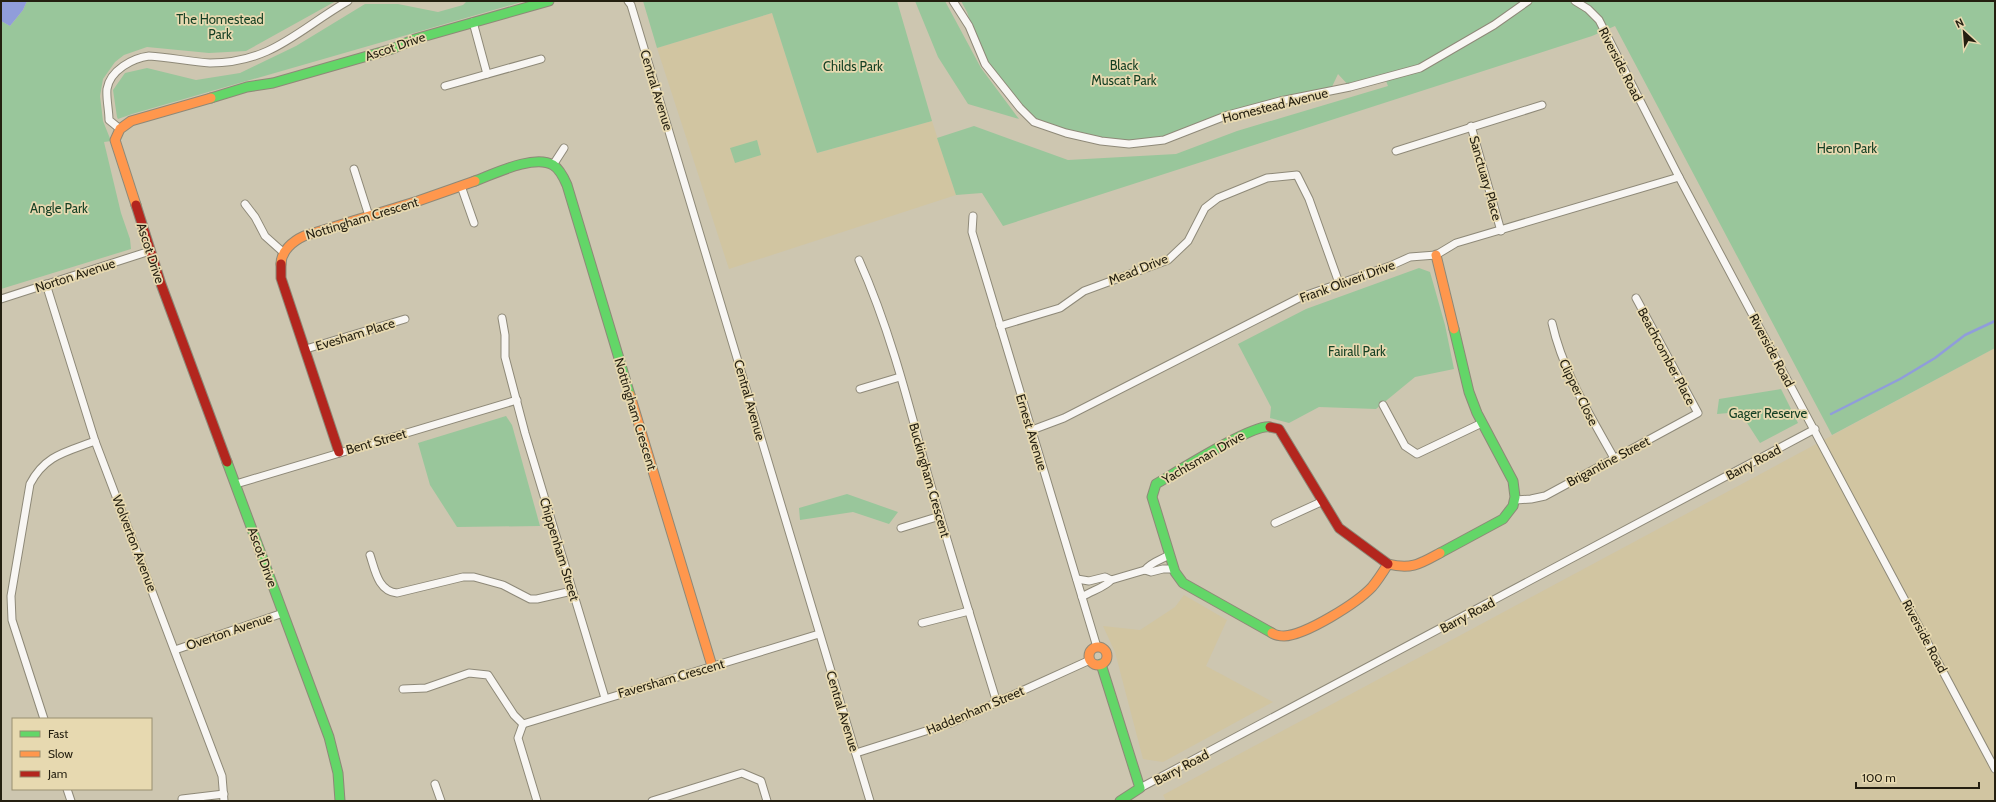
<svg xmlns="http://www.w3.org/2000/svg" width="1996" height="802" viewBox="0 0 1996 802" font-family="Cabin,sans-serif">
  <style>
    .built { fill: #d1c5a1 }
    .green { fill: #99c69b }
    .water { fill: #909dda }
    .lines { fill: none; stroke-linecap: round; stroke-linejoin: round }
    .stream { stroke: #909dda; stroke-width: 2.5 }
    .street-casing { stroke: #8e8978; stroke-width: 9 }
    .fast-casing { stroke: #8e8978; stroke-width: 11 }
    .slow-casing { stroke: #8e8978; stroke-width: 11 }
    .jam-casing { stroke: #8e8978; stroke-width: 11 }
    .street { stroke: #f8f6f3; stroke-width: 7 }
    .fast { stroke: #63d668; stroke-width: 9 }
    .slow { stroke: #ff974d; stroke-width: 9 }
    .jam { stroke: #b3261e; stroke-width: 9 }
    .labels { text-anchor: middle; stroke-width: 3.5; stroke-linejoin: round; paint-order: stroke }
    .park-label { font-size: 13px; fill: #143f23; stroke: #e7d9b0 }
    .street-label { font-size: 13px; fill: #241f10; stroke: #e7d9b0 }
  </style>
  <rect width="100%" height="100%" fill="#cdc6b0"/>
  <!-- built -->
  <g class="built">
    <path d="M772 13 817 153 932 121 956 195 729 269 657 48Z"/>
    <path d="M1995 348V801H1166L1163 795Z"/>
    <path d="M1184 595 1227 620 1206 666 1273 702 1163 762 1143 759 1115 652 1103 626 1140 630 1175 607Z"/>
  </g>
  <!-- green -->
  <g class="green">
    <path d="M27 1H336L246 51 209 53 147 47 124 55 115 62 103 79 100 96 103 121 111 141 104 142 121 213 130 239 131 249 1 289V21L10 26 23 10Z"/>
    <path d="M467 1H525L132 114 118 119 117 117 113 90 125 73 147 68 196 80 240 73 296 46 365 4H398L438 12 463 5Z"/>
    <path d="M643 1H897L932 121 817 153 772 13 657 48Z"/>
    <path d="M915 1H945L981 68 1019 119 968 104 938 57Z"/>
    <path d="M961 1H1995V348L1832 435 1615 26 1592 36 1003 226 982 193 956 195 937 138 974 126 1068 160 1176 154 1237 131 1388 86 1385 78 1350 87 1338 74 1330 91 1280 101 1164 140 1129 144 1034 122 985 64 967 12Z"/>
    <path d="M757 140 761 155 735 163 730 148Z"/>
    <path d="M1419 268 1430 272 1445 325 1454 369 1415 377 1376 409 1319 407 1289 423 1270 418 1271 407 1238 344 1306 309Z"/>
    <path d="M1781 389 1798 423 1760 443 1740 412 1717 414 1719 399Z"/>
    <path d="M506 416 512 425 540 526 457 527 430 485 418 443Z"/>
    <path d="M847 494 898 512 889 524 853 512 800 520 799 508Z"/>
  </g>
  <!-- water -->
  <path class="water" d="M1 1H27L23 10 10 26 1 21Z"/>
  <g class="lines">
    <!-- stream -->
    <path class="stream" d="M1831 414 1900 379 1935 358 1965 335 1995 321"/>
    <!-- street casing -->
    <g class="street-casing">
      <g id="street">
        <path d="M628 1 631 5 870 801"/>
        <path d="M953 1 969 26 985 64 1020 108 1034 122 1066 133 1101 141 1129 144 1164 140 1228 115 1280 101 1350 87 1420 68 1494 25 1528 1"/>
        <path d="M1575 1 1588 9 1599 20 1679 177 1995 769"/>
        <path d="M473 22 487 74"/>
        <path d="M445 86 541 59"/>
        <path d="M1471 126 1501 231"/>
        <path d="M120 129 109 120C109 110 106 98 107 89 110 70 133 58 149 56 170 57 190 62 210 63 272 63 299 29 348 1"/>
        <path d="M1396 151 1542 105"/>
        <path d="M553 165 564 148"/>
        <path d="M354 169 369 216"/>
        <path d="M461 186 474 223"/>
        <path d="M245 204 255 217 265 236 284 253"/>
        <path d="M973 216 972 232 1097 647"/>
        <path d="M859 260C890 329 909 405 929 479 951 554 974 628 997 703"/>
        <path d="M46 284 95 441 222 776 224 801"/>
        <path d="M1 299 150 251"/>
        <path d="M502 318 505 335V357L525 433 605 698"/>
        <path d="M1552 323C1563 372 1590 415 1614 458"/>
        <path d="M1000 326 1060 308 1084 291 1168 260 1188 241 1205 208 1218 198 1267 178 1297 175 1309 199 1339 283"/>
        <path d="M306 349 405 319"/>
        <path d="M860 389 900 377"/>
        <path d="M1383 405 1405 446 1417 454 1482 423"/>
        <path d="M1032 430 1064 418 1301 297 1390 266 1410 257 1436 255 1456 243 1679 177"/>
        <path d="M236 484 517 400"/>
        <path d="M1516 500 1531 499 1545 496 1698 413 1636 298"/>
        <path d="M1275 523 1321 502"/>
        <path d="M901 528 940 516"/>
        <path d="M370 555C375 570 378 591 397 593L463 577H474L503 585 530 599H537L572 591"/>
        <path d="M1145 570C1151 562 1161 560 1169 555"/>
        <path d="M1077 579 1089 581 1105 577 1111 580"/>
        <path d="M1082 597C1091 591 1106 587 1111 580L1145 570 1151 572 1163 569H1174"/>
        <path d="M922 623 969 611"/>
        <path d="M175 650 283 613"/>
        <path d="M403 689 426 688 469 673 488 675 514 715 523 724"/>
        <path d="M44 719 12 620 11 596 30 484C45 455 66 452 95 441"/>
        <path d="M523 724 819 634"/>
        <path d="M523 724 518 738 537 801"/>
        <path d="M856 753 951 723 1090 660"/>
        <path d="M435 784 441 801"/>
        <path d="M1140 788 1815 429"/>
        <path d="M67 789 71 801"/>
        <path d="M182 799 224 794"/>
        <path d="M652 801 742 773 761 781 767 801"/>
      </g>
    </g>
    <!-- fast casing -->
    <g class="fast-casing">
      <g id="fast">
        <path d="M211 98 247 87 273 83 392 49 415 39 549 1"/>
        <path d="M475 181C494 174 534 154 553 165 560 169 564 178 567 185L630 395"/>
        <path d="M1270 427C1254 423 1175 473 1156 484L1152 497 1175 572 1183 583 1272 633"/>
        <path d="M227 462 329 737 338 773 340 801"/>
        <path d="M1440 553 1503 519 1513 506 1515 497 1513 481 1477 413 1469 392 1454 329"/>
        <path d="M1101 664 1140 788 1120 801"/>
      </g>
    </g>
    <!-- slow casing -->
    <g class="slow-casing">
      <g id="slow">
        <path d="M136 205 115 140 120 129 131 121 211 98"/>
        <path d="M1436 255 1454 329"/>
        <path d="M281 264C281 251 293 241 304 236L418 201 475 181"/>
        <path d="M630 395 712 666"/>
        <path d="M1272 633C1275 635 1279 636 1284 636 1306 635 1357 603 1372 587 1378 580 1383 572 1388 564 1411 570 1420 564 1440 553"/>
        <circle cx="1098" cy="656" r="9"/>
      </g>
    </g>
    <!-- jam casing -->
    <g class="jam-casing">
      <g id="jam">
        <path d="M136 205 161 284 227 462"/>
        <path d="M281 264V278L339 452"/>
        <path d="M1270 427 1279 429 1339 528 1388 564"/>
      </g>
    </g>
    <!-- street -->
    <use href="#street" class="street"/>
    <!-- fast -->
    <use href="#fast" class="fast"/>
    <!-- slow -->
    <use href="#slow" class="slow"/>
    <!-- jam -->
    <use href="#jam" class="jam"/>
  </g>
  <g class="labels">
    <!-- park labels -->
    <g class="park-label">
      <text x="220" y="24">The Homestead<tspan x="220" dy="15">Park</tspan></text>
      <text x="1124" y="70">Black<tspan x="1124" dy="15">Muscat Park</tspan></text>
      <text x="853" y="71">Childs Park</text>
      <text x="1847" y="153">Heron Park</text>
      <text x="59" y="213">Angle Park</text>
      <text x="1357" y="356">Fairall Park</text>
      <text x="1768" y="418">Gager Reserve</text>
    </g>
    <!-- street labels -->
    <g class="street-label">
      <text transform="translate(395 46) rotate(-19)" y="5">Ascot Drive</text>
      <text transform="translate(1621 64) rotate(63)" y="5">Riverside Road</text>
      <text transform="translate(657 90) rotate(73)" y="5">Central Avenue</text>
      <text transform="translate(1275 105) rotate(-14)" y="5">Homestead Avenue</text>
      <text transform="translate(1486 178) rotate(74)" y="5">Sanctuary Place</text>
      <text transform="translate(362 218) rotate(-17)" y="5">Nottingham Crescent</text>
      <text transform="translate(151 253) rotate(72)" y="5">Ascot Drive</text>
      <text transform="translate(1138 269) rotate(-22)" y="5">Mead Drive</text>
      <text transform="translate(75 275) rotate(-18)" y="5">Norton Avenue</text>
      <text transform="translate(1347 281) rotate(-20)" y="5">Frank Oliveri Drive</text>
      <text transform="translate(355 334) rotate(-17)" y="5">Evesham Place</text>
      <text transform="translate(1772 350) rotate(62)" y="5">Riverside Road</text>
      <text transform="translate(1667 356) rotate(62)" y="5">Beachcomber Place</text>
      <text transform="translate(1579 392) rotate(64)" y="5">Clipper Close</text>
      <text transform="translate(750 400) rotate(74)" y="5">Central Avenue</text>
      <text transform="translate(636 414) rotate(73)" y="5">Nottingham Crescent</text>
      <text transform="translate(1032 432) rotate(73)" y="5">Ernest Avenue</text>
      <text transform="translate(376 441) rotate(-16)" y="5">Bent Street</text>
      <text transform="translate(1203 457) rotate(-30)" y="5">Yachtsman Drive</text>
      <text transform="translate(1608 461) rotate(-28)" y="5">Brigantine Street</text>
      <text transform="translate(1753 462) rotate(-28)" y="5">Barry Road</text>
      <text transform="translate(930 480) rotate(74)" y="5">Buckingham Crescent</text>
      <text transform="translate(135 543) rotate(69)" y="5">Wolverton Avenue</text>
      <text transform="translate(560 549) rotate(73)" y="5">Chippenham Street</text>
      <text transform="translate(263 557) rotate(70)" y="5">Ascot Drive</text>
      <text transform="translate(1467 615) rotate(-28)" y="5">Barry Road</text>
      <text transform="translate(229 631) rotate(-19)" y="5">Overton Avenue</text>
      <text transform="translate(1925 636) rotate(62)" y="5">Riverside Road</text>
      <text transform="translate(671 678) rotate(-16)" y="5">Faversham Crescent</text>
      <text transform="translate(975 710) rotate(-23)" y="5">Haddenham Street</text>
      <text transform="translate(843 711) rotate(73)" y="5">Central Avenue</text>
      <text transform="translate(1181 767) rotate(-28)" y="5">Barry Road</text>
    </g>
  </g>
  <!-- border -->
  <rect width="1996" height="802" fill="none" stroke="#241f10" stroke-width="4"/>
  <!-- legend -->
  <rect x="12" y="718" width="140" height="72" fill="#e7d9b0" stroke="#998f70"/>
  <rect x="20" y="731" width="20" height="6" fill="#63d668" stroke="#998f70"/>
  <text x="48" y="738" font-size="12" fill="#241f10">Fast</text>
  <rect x="20" y="751" width="20" height="6" fill="#ff974d" stroke="#998f70"/>
  <text x="48" y="758" font-size="12" fill="#241f10">Slow</text>
  <rect x="20" y="771" width="20" height="6" fill="#b3261e" stroke="#998f70"/>
  <text x="48" y="778" font-size="12" fill="#241f10">Jam</text>
  <!-- north arrow -->
  <g transform="translate(1964 32) rotate(334)" stroke="#e7d9b0" stroke-width="3" paint-order="stroke">
  <path d="M0-3L7 15L0 10L-7 15Z" fill="#241f10"/>
  <text y="-6" font-size="11" font-weight="bold" text-anchor="middle" fill="#241f10">N</text>
  </g>
  <!-- scale -->
  <path d="M1856 782v6h123v-6" fill="none" stroke="#241f10" stroke-width="2"/>
  <text x="1862" y="782" font-size="12" fill="#241f10" stroke="#e7d9b0" stroke-width="3" paint-order="stroke">100 m</text>
</svg>
